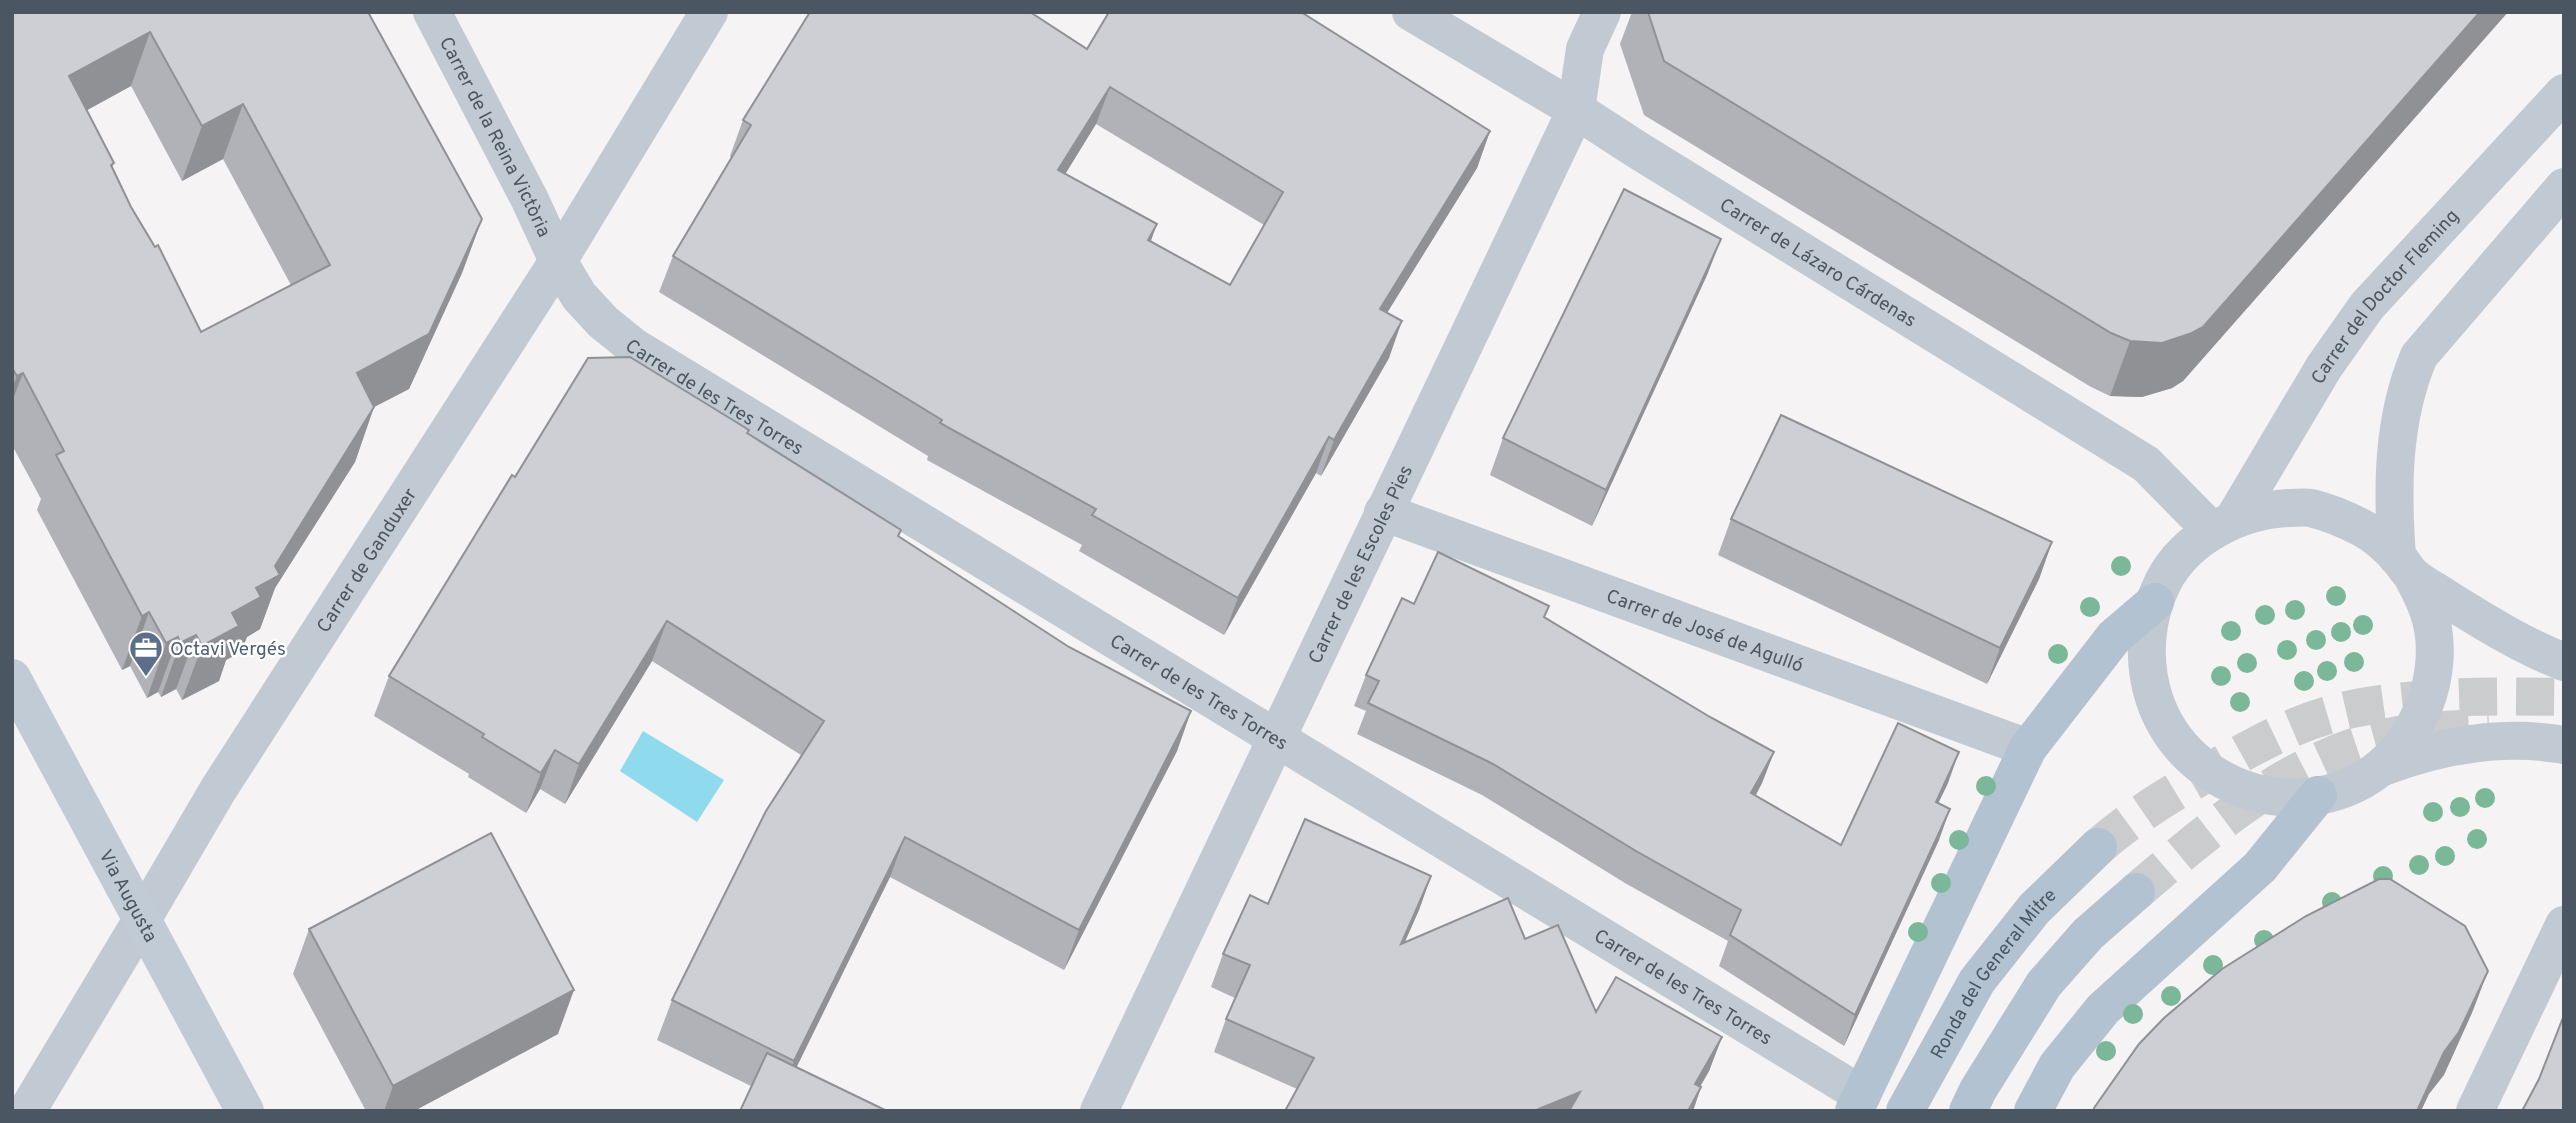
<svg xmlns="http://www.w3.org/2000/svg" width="2576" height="1123" viewBox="0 0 2576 1123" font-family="Overpass,sans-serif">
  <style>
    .water { fill: #90daee }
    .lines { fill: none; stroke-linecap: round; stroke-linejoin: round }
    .primary-tunnel { stroke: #caccce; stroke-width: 38; stroke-dasharray: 38 19; stroke-linecap: butt }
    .minor { stroke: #c1cad2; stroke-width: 38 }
    .tertiary { stroke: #c1cad2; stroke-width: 38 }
    .secondary { stroke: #c1cbd6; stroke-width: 38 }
    .primary { stroke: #b3c2d1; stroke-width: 38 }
    .tree { fill: #7bb799 }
    .wall { fill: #b0b2b7; fill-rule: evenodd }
    .shaded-wall { fill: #909195 }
    .building { fill: #cdcfd5; stroke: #909195; stroke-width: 2; fill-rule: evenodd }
    .labels { text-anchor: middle; stroke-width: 5; stroke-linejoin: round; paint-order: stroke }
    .street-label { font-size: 19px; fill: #4a5661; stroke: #fff }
    .service-label { font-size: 19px; fill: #4e5e75; stroke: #fff; text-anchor: start }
  </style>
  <rect width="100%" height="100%" fill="#f5f3f3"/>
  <!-- water -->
  <path class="water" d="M643 731 724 780 697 822 620 771Z"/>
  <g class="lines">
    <!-- primary-tunnel -->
    <g class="primary-tunnel">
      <path d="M2098 847C2131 818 2169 795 2207 773 2257 744 2300 719 2357 708 2424 695 2496 696 2564 697"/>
      <path d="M2136 892C2213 826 2296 754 2399 735 2428 730 2459 729 2489 728"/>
    </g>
    <!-- minor -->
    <g class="minor">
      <path id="s1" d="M432 12 530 200 558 261 579 296 603 322 634 347 1862 1095"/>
      <path id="s2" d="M1411 12 1576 110 1636 149 2146 464 2212 531"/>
      <path id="s3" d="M1383 512 2028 748"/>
      <path id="s4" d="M143 918 218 790 558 261 709 12"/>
      <path id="s5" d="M1099 1111 1576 110 1585 49 1602 12"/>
      <path d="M2475 1111 2564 925"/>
    </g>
    <!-- tertiary -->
    <g class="tertiary">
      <path id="s6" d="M2233 520 2324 367 2367 306 2564 93"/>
      <path d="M2397 557C2392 488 2392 420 2419 356L2564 187"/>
      <path d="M2412 576C2418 587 2424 599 2428 610 2439 640 2436 677 2424 706 2416 725 2407 742 2392 757 2318 833 2186 797 2154 698 2142 660 2145 618 2163 582 2186 537 2240 510 2289 508 2296 508 2304 507 2311 508 2327 512 2347 520 2362 528 2374 534 2390 548 2399 559 2404 564 2407 571 2413 576 2423 585 2438 592 2449 600 2486 623 2523 646 2564 662"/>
      <path d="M2380 768C2438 746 2503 734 2564 745"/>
      <path d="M27 1111 143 918"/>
    </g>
    <!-- secondary -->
    <path class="secondary" id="s7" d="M12 678 245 1111"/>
    <!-- primary -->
    <g class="primary">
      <path d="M1854 1111 2028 748 2114 637 2155 602"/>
      <path id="s8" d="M1905 1111 1977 981 2034 909 2098 847"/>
      <path d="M1968 1111 1978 1090 2044 984 2088 934 2136 892"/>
      <path d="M2033 1111 2057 1066 2103 1009 2260 867 2318 795"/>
    </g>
  </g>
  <!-- trees -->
  <g class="tree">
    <circle cx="2121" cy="566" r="10"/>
    <circle cx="2336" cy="596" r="10"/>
    <circle cx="2090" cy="607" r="10"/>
    <circle cx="2295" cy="610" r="10"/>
    <circle cx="2265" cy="615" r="10"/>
    <circle cx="2363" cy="625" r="10"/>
    <circle cx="2231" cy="631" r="10"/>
    <circle cx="2341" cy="632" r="10"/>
    <circle cx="2316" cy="640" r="10"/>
    <circle cx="2287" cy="650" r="10"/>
    <circle cx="2058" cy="654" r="10"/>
    <circle cx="2354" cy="662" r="10"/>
    <circle cx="2247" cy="663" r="10"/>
    <circle cx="2327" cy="671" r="10"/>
    <circle cx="2221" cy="676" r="10"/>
    <circle cx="2304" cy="681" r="10"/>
    <circle cx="2240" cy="702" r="10"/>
    <circle cx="1986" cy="786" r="10"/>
    <circle cx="2485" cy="798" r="10"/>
    <circle cx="2460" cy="807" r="10"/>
    <circle cx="2433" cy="812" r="10"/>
    <circle cx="2477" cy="839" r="10"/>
    <circle cx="1959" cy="840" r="10"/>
    <circle cx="2445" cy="856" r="10"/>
    <circle cx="2419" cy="865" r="10"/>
    <circle cx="2383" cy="876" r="10"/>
    <circle cx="1941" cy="883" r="10"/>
    <circle cx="2332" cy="902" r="10"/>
    <circle cx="1918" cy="932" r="10"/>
    <circle cx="2264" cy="940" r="10"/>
    <circle cx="2213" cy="965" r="10"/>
    <circle cx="2171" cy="996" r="10"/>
    <circle cx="2133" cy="1014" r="10"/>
    <circle cx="2106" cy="1051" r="10"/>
  </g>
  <!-- wall -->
  <g class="wall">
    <path d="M12 12H368L482 219 462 273 409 389 374 407 355 462 275 588 260 629 247 637 241 652 226 660 219 681 182 700 176 689 161 697 158 692 147 698 130 666 122 670 37 510 41 499 12 445ZM131 86 182 181 223 159 291 285 201 332 155 247 131 207 112 168 114 163 87 110Z"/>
    <path d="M1632 12H2508L2183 381 2172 388 2142 397 2110 396 2091 387 1644 115 1620 44Z"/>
    <path d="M1087 49 1490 131 1477 168 1387 313 1389 358 1321 476 1316 473 1224 635 1079 551 1082 545 927 460 928 456 659 292 673 256 732 158 730 156 743 120ZM1096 124 1264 225 1230 285 1151 241 1065 174Z"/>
    <path d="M1721 239 1707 275 1592 526 1490 475 1503 438Z"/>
    <path d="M749 430 747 433 901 530 899 536 1069 647 1191 711 1177 751 1064 970 890 877 796 1067 751 1086 657 1040 672 1000 801 755 652 661 565 804 540 789 526 813 468 777 469 774 374 716 389 676 515 477Z"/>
    <path d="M1731 519 2052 542 2039 579 1987 684 1718 555Z"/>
    <path d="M1414 604 1545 617 1710 717 1774 752 1762 783 1756 795 1841 845 1948 783 1938 803 1939 840 1844 1046 1719 966 1728 941 1625 883 1482 795 1357 734 1366 711 1354 706 1366 675Z"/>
    <path d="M1431 876 1419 910 1404 943 1525 939 1596 1012 1722 1037 1709 1071 1700 1087H1701L1693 1111H1285L1297 1089 1214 1052 1226 1019 1235 998 1211 987 1223 954 1268 904Z"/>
    <path d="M309 929 558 1034 414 1111H366L293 974Z"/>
  </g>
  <!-- shaded-wall -->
  <g class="shaded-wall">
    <path d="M2480 12H2508L2183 381 2172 388 2142 397 2110 396 2130 341Z"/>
    <path d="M150 32 131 86 49 131 69 76Z"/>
    <path d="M1110 87 1096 124 1045 207 1058 170Z"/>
    <path d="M243 104 223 159 182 181 202 126Z"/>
    <path d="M1490 131 1477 168 1367 345 1380 309Z"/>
    <path d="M482 219 462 273 409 389 374 407 355 462 275 588 260 629 247 637 241 652 226 660 219 681 182 700 202 646 275 566 357 373Z"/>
    <path d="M1157 224 1144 260 1148 240Z"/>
    <path d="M1721 239 1707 275 1592 526 1606 490Z"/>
    <path d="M1402 321 1389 358 1321 476 1334 440Z"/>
    <path d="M23 373 12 402V388L17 376Z"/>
    <path d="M1329 437 1316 473 1224 635 1238 598Z"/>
    <path d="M2052 542 2039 579 1987 684 2000 648Z"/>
    <path d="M149 612 130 666 122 670 142 616Z"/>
    <path d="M667 621 652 661 565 804 579 764Z"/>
    <path d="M196 635 176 689 161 697 180 643Z"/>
    <path d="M178 637 158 692 147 698 166 643Z"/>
    <path d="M1191 711 1177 751 1064 970 1079 930Z"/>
    <path d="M555 750 540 789 526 813 541 773Z"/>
    <path d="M1774 752 1762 783 1740 824 1751 793Z"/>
    <path d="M1959 752 1948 783 1924 833 1936 802Z"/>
    <path d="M1950 809 1939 840 1844 1046 1855 1015Z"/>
    <path d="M905 837 890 877 780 1101 794 1061Z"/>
    <path d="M1431 876 1419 910 1389 978 1401 944Z"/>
    <path d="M2488 971 2472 1013 2444 1075 2429 1094 2421 1111H2417L2444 1052Z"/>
    <path d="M574 990 558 1034 414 1111H384L393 1086Z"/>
    <path d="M1722 1037 1709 1071 1686 1111 1695 1084Z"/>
    <path d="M1701 1087 1693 1111H1688Z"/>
    <path d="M1580 1092 1573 1111H1534Z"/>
  </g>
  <!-- building -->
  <g class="building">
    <path d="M12 12H368L482 219 429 334 357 373 374 407 275 566 280 575 256 588 261 597 232 613 239 626 202 646 196 635 180 643 178 637 166 643 149 612 142 616 56 455 64 451 23 373 17 376 12 368ZM150 32 202 126 243 104 330 265 201 332 158 245 155 247 131 207 111 165 114 163 69 76Z"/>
    <path d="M810 12H1030L1087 49 1109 12H1301L1490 131 1380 309 1402 321 1334 440 1329 437 1238 598 1092 515 1096 509 940 423 942 420 673 256 751 125 743 120ZM1110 87 1283 192 1230 285 1148 240 1157 224 1058 170Z"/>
    <path d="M1648 12H2480L2203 327 2192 333 2162 343 2130 341 2111 333 1664 61Z"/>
    <path d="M1624 189 1721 239 1606 490 1503 438Z"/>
    <path d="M630 357 749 430 747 433 901 530 898 536 1069 647 1191 711 1079 930 905 837 794 1061 672 1000 766 811 824 721 667 621 579 764 555 750 541 773 482 737 484 734 389 676 512 475 515 477 588 358Z"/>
    <path d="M1781 415 2052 542 2000 648 1731 519Z"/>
    <path d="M1438 552 1549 606 1544 617 1710 717 1774 752 1751 793 1841 845 1898 723 1959 752 1936 802 1950 809 1855 1015 1730 935 1741 910 1636 851 1493 764 1368 703 1379 681 1366 675 1402 598 1414 604Z"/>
    <path d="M1305 819 1431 876 1401 944 1508 898 1525 939 1558 925 1596 1012 1616 977 1722 1037 1695 1084 1701 1087 1688 1111H1569L1580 1092 1534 1111H1285L1314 1058 1226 1019 1250 965 1223 954 1250 895 1268 904Z"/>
    <path d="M491 833 574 990 393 1086 309 929Z"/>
    <path d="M2379 879H2390L2465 926 2488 971 2459 1032 2444 1052 2417 1111H2094V1108L2139 1044 2164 1018 2222 969 2306 916Z"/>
    <path d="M2564 1015V1111H2522L2539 1079Z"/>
    <path d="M767 1053 887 1111H740Z"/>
  </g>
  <!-- icons -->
  <defs>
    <g id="office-pin" transform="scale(1.75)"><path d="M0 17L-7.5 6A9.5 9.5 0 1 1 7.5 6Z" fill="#5c6f8a" stroke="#fff"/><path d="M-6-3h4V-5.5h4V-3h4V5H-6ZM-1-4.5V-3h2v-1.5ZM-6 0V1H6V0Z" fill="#fff"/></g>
  </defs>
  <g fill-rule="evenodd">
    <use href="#office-pin" x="146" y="648"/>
  </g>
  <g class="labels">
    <!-- street labels -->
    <g class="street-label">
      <text dy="7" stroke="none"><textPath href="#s1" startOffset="140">Carrer de la Reina Victòria</textPath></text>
      <text dy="7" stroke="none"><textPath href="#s2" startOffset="478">Carrer de Lázaro Cárdenas</textPath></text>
      <text dy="7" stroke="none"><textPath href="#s6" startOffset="271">Carrer del Doctor Fleming</textPath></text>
      <text dy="7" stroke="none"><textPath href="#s1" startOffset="490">Carrer de les Tres Torres</textPath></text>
      <text dy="7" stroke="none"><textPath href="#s4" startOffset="422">Carrer de Ganduxer</textPath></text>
      <text dy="7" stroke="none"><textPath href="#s5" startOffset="606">Carrer de les Escoles Pies</textPath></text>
      <text dy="7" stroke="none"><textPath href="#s3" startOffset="343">Carrer de José de Agulló</textPath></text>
      <text dy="7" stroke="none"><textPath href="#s1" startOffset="1057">Carrer de les Tres Torres</textPath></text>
      <text dy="7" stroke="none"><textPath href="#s7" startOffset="247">Via Augusta</textPath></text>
      <text dy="7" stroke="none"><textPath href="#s8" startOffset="164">Ronda del General Mitre</textPath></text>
      <text dy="7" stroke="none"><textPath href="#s1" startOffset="1624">Carrer de les Tres Torres</textPath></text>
    </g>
    <!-- service labels -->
    <g class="service-label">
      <text x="170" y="655">Octavi Vergés</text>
    </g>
  </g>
  <!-- border -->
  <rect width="2576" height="1123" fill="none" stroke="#4a5661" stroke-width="28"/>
</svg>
